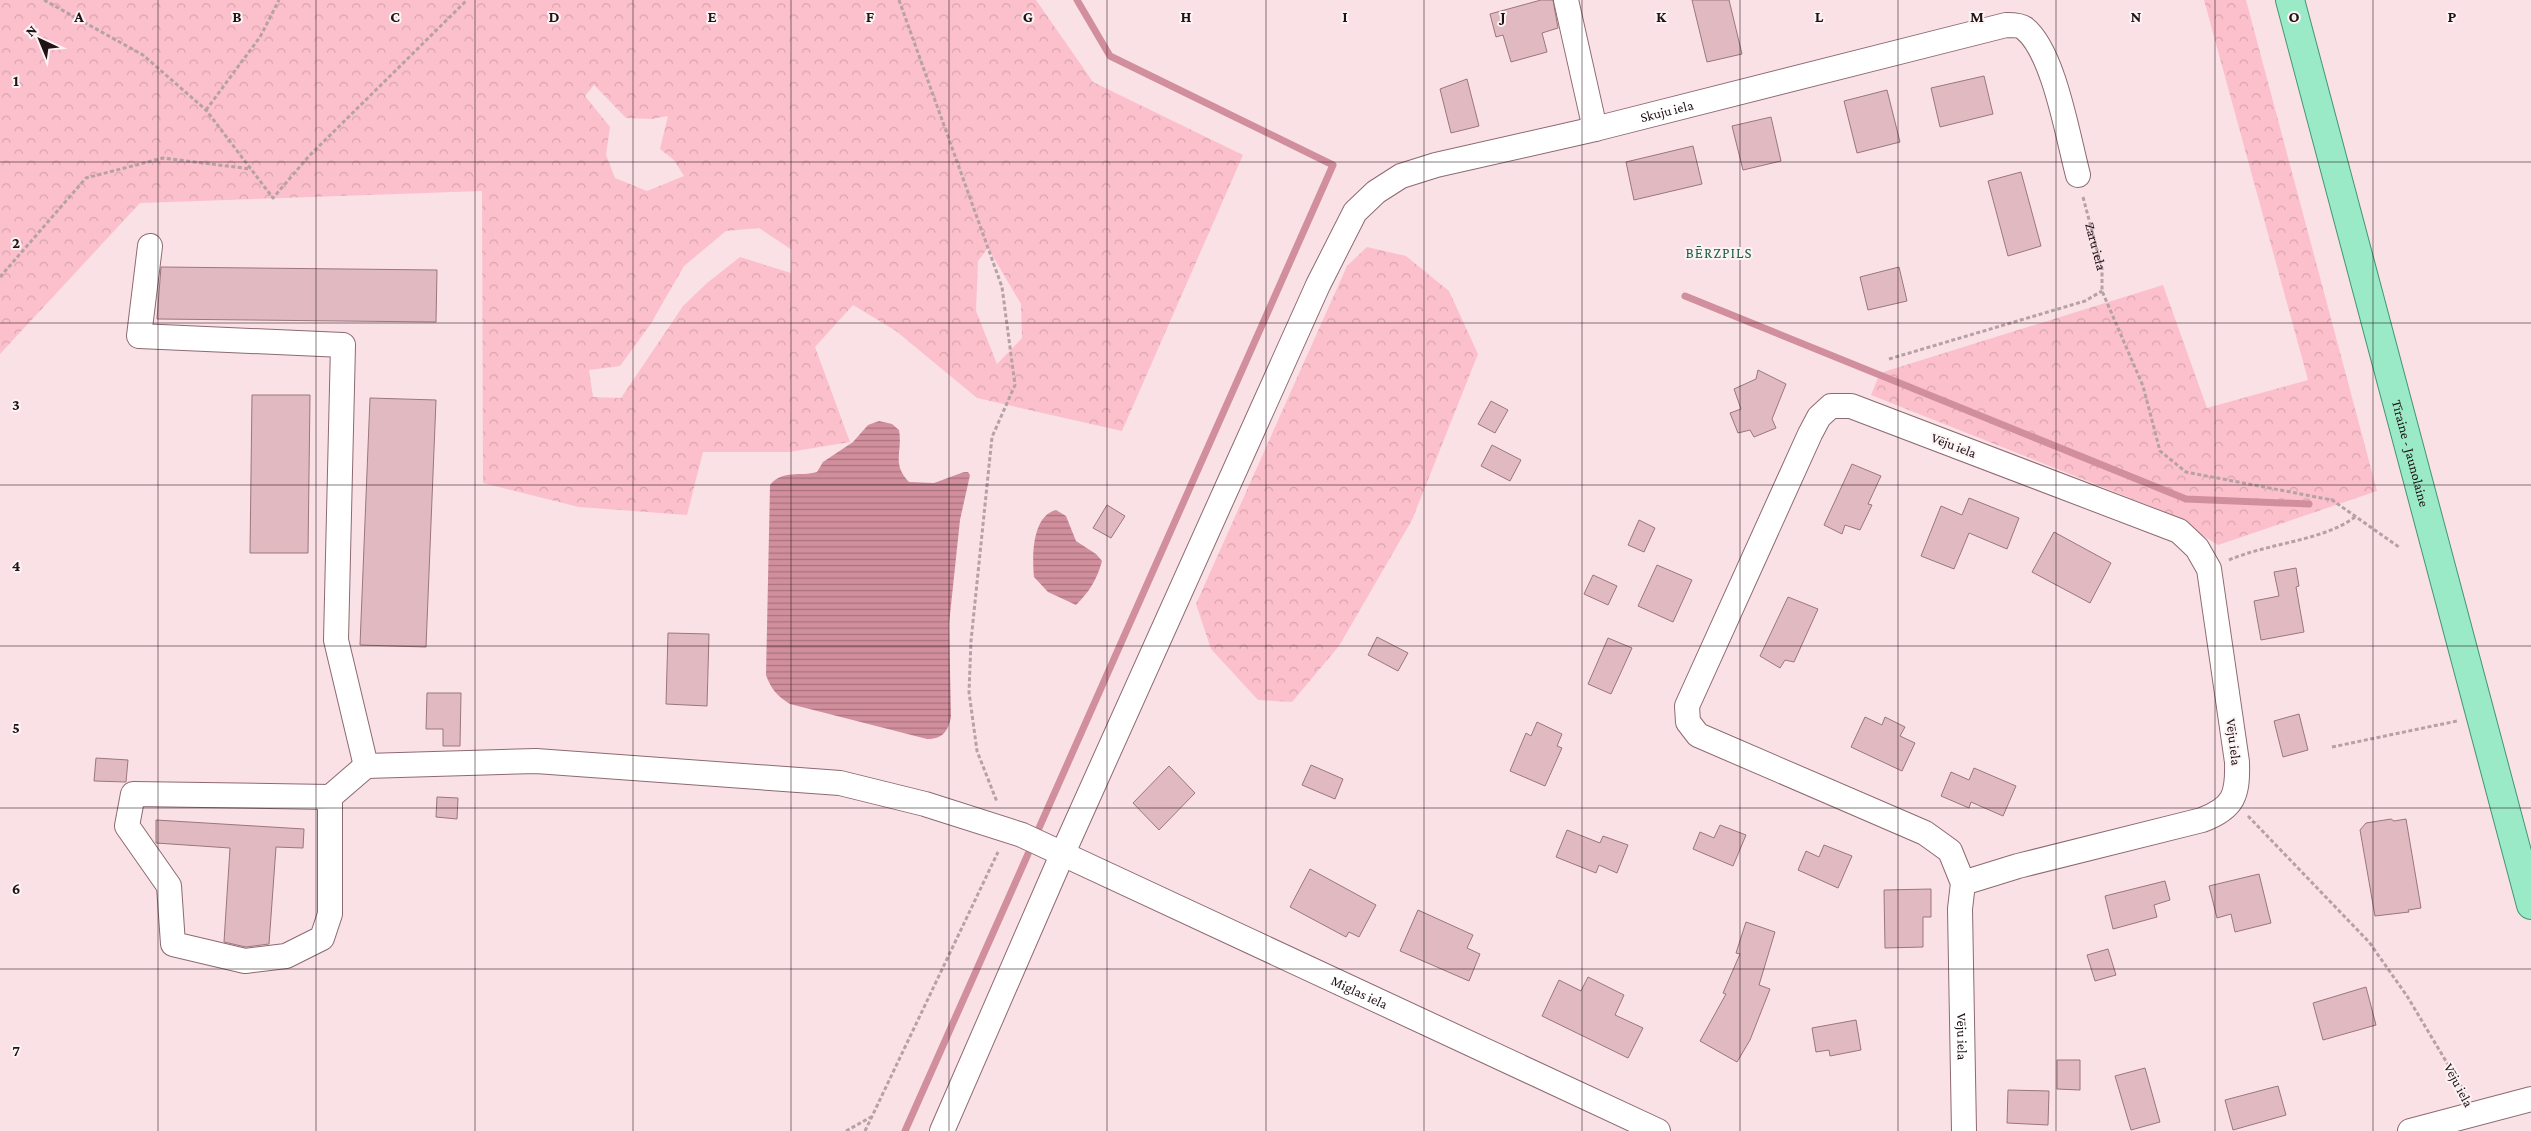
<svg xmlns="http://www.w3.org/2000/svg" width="2531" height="1131" viewBox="0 0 2531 1131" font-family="'Crimson Pro',serif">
<defs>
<pattern id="forest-crowns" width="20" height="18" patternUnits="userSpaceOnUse" patternTransform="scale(1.25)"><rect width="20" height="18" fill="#fcc0cc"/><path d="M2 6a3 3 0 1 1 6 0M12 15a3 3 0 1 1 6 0" fill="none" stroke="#d8a4ae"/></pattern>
<pattern id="water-rules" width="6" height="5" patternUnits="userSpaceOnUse" patternTransform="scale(1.25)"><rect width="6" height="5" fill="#d18f9d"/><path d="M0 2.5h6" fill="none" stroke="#a9737f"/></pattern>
</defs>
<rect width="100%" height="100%" fill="#fae1e6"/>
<path fill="url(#forest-crowns)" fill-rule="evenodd" d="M0 0H1036L1093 82 1243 155 1122 431 977 398 896 331 853 305 815 347 850 442 789 452H703L687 515 579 507 483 483 482 191 140 203 0 354ZM594 85 626 118 652 119 668 116 660 149 674 160 684 176 647 191 615 178 606 155 610 127 585 96ZM759 228 792 250 791 273 740 257 707 283 683 306 621 398 593 397 589 370 620 366 650 325 684 266 726 231ZM988 248 1021 304 1022 338 997 364 976 311 978 261Z
M2204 0H2246L2377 491 2218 545 2163 511 1871 395 1880 373 2163 285 2207 408 2308 380Z
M1367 247 1406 256 1449 291 1478 354 1412 520 1339 646 1292 702 1258 700 1211 649 1196 604 1347 266Z"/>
<path fill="url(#water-rules)" d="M879 421 892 424 899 430C903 452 891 463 909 482L934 483 964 472H968L970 475 960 520 949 624 951 717C948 732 942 739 927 739L790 704C777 696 771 689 766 675L770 485C783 469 800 477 817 472L823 462 853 442 868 425Z
M1056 510 1066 516 1076 541 1096 554 1102 561C1097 580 1089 592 1076 605L1048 592 1034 577C1032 556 1032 516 1056 510Z"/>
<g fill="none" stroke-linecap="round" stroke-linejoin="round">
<path stroke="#d18f9d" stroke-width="7" d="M1685 296 2186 499 2309 504
M1039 828 1333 165 1110 56 1077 0
M905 1131 1028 854"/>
</g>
<path fill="#e1bac1" stroke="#9a767d" d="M1541 0H1553L1558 28 1542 33 1547 52 1511 62 1503 35 1496 37 1490 14Z
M1692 0H1729L1742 54 1707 62Z
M1984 76 1993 114 1940 127 1931 88Z
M1467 79 1479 126 1451 133 1440 89Z
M1887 90 1900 142 1857 153 1844 101Z
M1771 117 1781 161 1743 170 1732 126Z
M1693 146 1702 184 1634 200 1626 162Z
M2021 172 2041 246 2008 256 1988 181Z
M161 267 437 270 436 322 157 319Z
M1899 267 1907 301 1868 310 1860 277Z
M1758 370 1786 384 1772 419 1776 428 1754 437 1750 430 1738 433 1730 413 1741 409 1734 389 1756 379Z
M252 395H310L308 553H250Z
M370 398 436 400 426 647 360 645Z
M1491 401 1508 410 1495 433 1478 424Z
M1492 445 1521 460 1510 481 1481 466Z
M1852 464 1881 476 1868 504 1872 505 1860 530 1845 525 1842 534 1824 525Z
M1969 498 2019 518 2007 549 1969 533 1954 569 1921 556 1941 506 1962 515Z
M1107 505 1125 516 1111 538 1093 528Z
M1639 520 1655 528 1644 552 1628 545Z
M2054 532 2111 563 2090 603 2032 572Z
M1657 565 1692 580 1673 622 1638 606Z
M2296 568 2299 586 2296 587 2304 632 2261 640 2254 601 2279 596 2274 572Z
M1593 575 1617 586 1608 605 1584 594Z
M1788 597 1818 609 1794 662 1785 660 1780 668 1760 656Z
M668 633 709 634 707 706 666 704Z
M1377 637 1408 653 1398 671 1368 655Z
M1608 638 1632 648 1611 694 1588 684Z
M427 693H461L460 746H443V729H426Z
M2299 714 2308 750 2283 757 2274 721Z
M1865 717 1882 725 1885 717 1905 727 1900 736 1915 743 1902 771 1851 747Z
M1537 722 1562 734 1557 746 1562 748 1545 786 1510 771 1526 733 1531 736Z
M96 758 128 760 126 782 94 781Z
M1311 765 1343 779 1335 799 1302 785Z
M1169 766 1195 793 1159 830 1133 803Z
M1974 768 2016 786 2003 816 1971 802 1969 808 1941 796 1951 772 1969 780Z
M437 797 458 798 457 819 436 817Z
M2391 819 2394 821 2406 819 2421 908 2408 910 2409 912 2375 916 2360 830 2366 823Z
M156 820 304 829 303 848 276 847 269 944 246 947 224 942 230 848 156 843Z
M1720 825 1746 835 1733 866 1693 849 1700 832 1714 838Z
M1567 830 1600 843 1603 836 1628 845 1617 873 1599 865 1596 873 1556 857Z
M1824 845 1852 856 1838 888 1798 870 1806 851 1819 857Z
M1310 869 1376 905 1359 937 1349 932 1346 937 1290 907Z
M2259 874 2271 923 2235 932 2231 914 2217 918 2209 886Z
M2165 881 2170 900 2154 905 2157 917 2113 929 2105 896Z
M1931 889V917H1923V947L1885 948 1884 890Z
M1418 910 1473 935 1467 948 1480 954 1469 981 1400 951Z
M1746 922 1775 932 1759 985 1770 989 1750 1040 1737 1062 1700 1041 1726 994 1723 993 1740 954 1736 953Z
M2108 949 2116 975 2095 981 2087 955Z
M1588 977 1624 995 1615 1015 1643 1028 1628 1058 1542 1016 1559 980 1581 991Z
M2366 987 2376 1025 2323 1040 2313 1003Z
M1856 1020 1861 1050 1830 1056 1829 1050 1816 1052 1812 1028Z
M2057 1060H2080V1090L2057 1089Z
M2145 1068 2160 1122 2131 1130 2115 1076Z
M2278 1086 2286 1115 2233 1130 2225 1100Z
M2008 1090 2049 1091 2048 1125 2007 1123Z"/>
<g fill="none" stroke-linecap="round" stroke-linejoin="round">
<g stroke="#8d6a71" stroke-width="26">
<g id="minor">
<path d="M1566 0 1595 129"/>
<path id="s2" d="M150 246 139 336 343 345 336 640 366 766 536 761 840 783 925 804 1022 835 1658 1131"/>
<path d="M330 797V914L322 938 286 956 245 961 173 944 169 886 127 826 133 794 330 797 366 766"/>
<path id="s3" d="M1963 883 2018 866 2202 820C2234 808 2238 795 2237 762L2209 569 2197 548 2179 531 1851 406H1831L1819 417 1810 434 1687 706 1688 722 1698 735 1925 833 1950 851 1963 883 1960 909 1964 1131"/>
<path id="s4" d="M942 1131 1062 855 1318 285 1355 212 1376 192 1401 176 1436 165 1595 129 2006 25C2011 25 2020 25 2024 28 2054 51 2068 138 2078 175"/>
<path d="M2410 1131 2531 1099"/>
</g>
</g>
<g stroke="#449571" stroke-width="30">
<g id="major">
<path id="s5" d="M2290 0 2531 905"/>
</g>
</g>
<g stroke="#b6a1a5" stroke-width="3" stroke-dasharray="4 2.5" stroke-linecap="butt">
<path d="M44 0 143 55 206 110 273 198 309 156 467 0"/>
<path d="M899 0 1002 287 1015 385 992 437 971 641 969 692 977 751 997 802"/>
<path d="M206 110 260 37 279 0"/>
<path id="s1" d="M2083 197 2102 269V291L2143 386 2160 451 2186 472 2332 500 2399 547"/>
<path d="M0 277 86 178 163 158 251 169"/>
<path d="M1889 359 2085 301 2102 291"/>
<path d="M2229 560C2268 543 2323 541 2355 517"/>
<path d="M2332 747 2457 721"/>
<path d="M2248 816 2369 942 2407 996 2465 1093"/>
<path d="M846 1131 871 1117"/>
<path d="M865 1131 998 852"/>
</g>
<use href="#minor" stroke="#fff" stroke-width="24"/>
<use href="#major" stroke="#9aeac7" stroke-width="28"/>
</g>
<path fill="none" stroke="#201215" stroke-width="1" stroke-opacity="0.55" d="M158 0V1131M316 0V1131M475 0V1131M633 0V1131M791 0V1131M949 0V1131M1107 0V1131M1266 0V1131M1424 0V1131M1582 0V1131M1740 0V1131M1898 0V1131M2056 0V1131M2215 0V1131M2373 0V1131M0 162H2531M0 323H2531M0 485H2531M0 646H2531M0 808H2531M0 969H2531"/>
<g text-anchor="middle" stroke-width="4" stroke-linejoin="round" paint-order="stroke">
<g font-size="14" fill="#201215" stroke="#fcf3f5">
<text dy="5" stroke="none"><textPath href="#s4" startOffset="1340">Skuju iela</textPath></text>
<text dy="5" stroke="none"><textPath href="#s1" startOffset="51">Zaru iela</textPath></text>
<text transform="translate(1954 445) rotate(21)" y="5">Vēju iela</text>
<text dy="5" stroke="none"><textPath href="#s5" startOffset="469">Tīraine - Jaunolaine</textPath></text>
<text transform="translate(2234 742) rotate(83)" y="5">Vēju iela</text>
<text dy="5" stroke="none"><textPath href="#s2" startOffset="1756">Miglas iela</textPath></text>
<text dy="5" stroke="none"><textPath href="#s3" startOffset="1770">Vēju iela</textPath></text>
<text transform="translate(2459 1085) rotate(62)" y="5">Vēju iela</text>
</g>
<g font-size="15" letter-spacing="1" fill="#1f6044" stroke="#fcf3f5">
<text x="1719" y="258">BĒRZPILS</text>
</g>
</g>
<g font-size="16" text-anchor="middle" font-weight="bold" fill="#201215" stroke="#fcf3f5" stroke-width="4" stroke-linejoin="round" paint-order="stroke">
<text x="79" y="22">A</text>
<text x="237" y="22">B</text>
<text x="395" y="22">C</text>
<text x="554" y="22">D</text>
<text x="712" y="22">E</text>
<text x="870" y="22">F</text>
<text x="1028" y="22">G</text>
<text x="1186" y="22">H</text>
<text x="1345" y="22">I</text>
<text x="1503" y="22">J</text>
<text x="1661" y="22">K</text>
<text x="1819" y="22">L</text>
<text x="1977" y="22">M</text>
<text x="2136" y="22">N</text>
<text x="2294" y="22">O</text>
<text x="2452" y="22">P</text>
<text x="16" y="86">1</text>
<text x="16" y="248">2</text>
<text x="16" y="410">3</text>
<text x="16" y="571">4</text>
<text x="16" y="733">5</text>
<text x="16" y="894">6</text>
<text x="16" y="1056">7</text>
</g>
<g transform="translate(40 40) rotate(316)" stroke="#fcf3f5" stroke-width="4" paint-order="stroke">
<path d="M0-4L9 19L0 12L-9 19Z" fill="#201215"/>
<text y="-8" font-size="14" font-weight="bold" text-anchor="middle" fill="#201215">N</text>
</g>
</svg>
